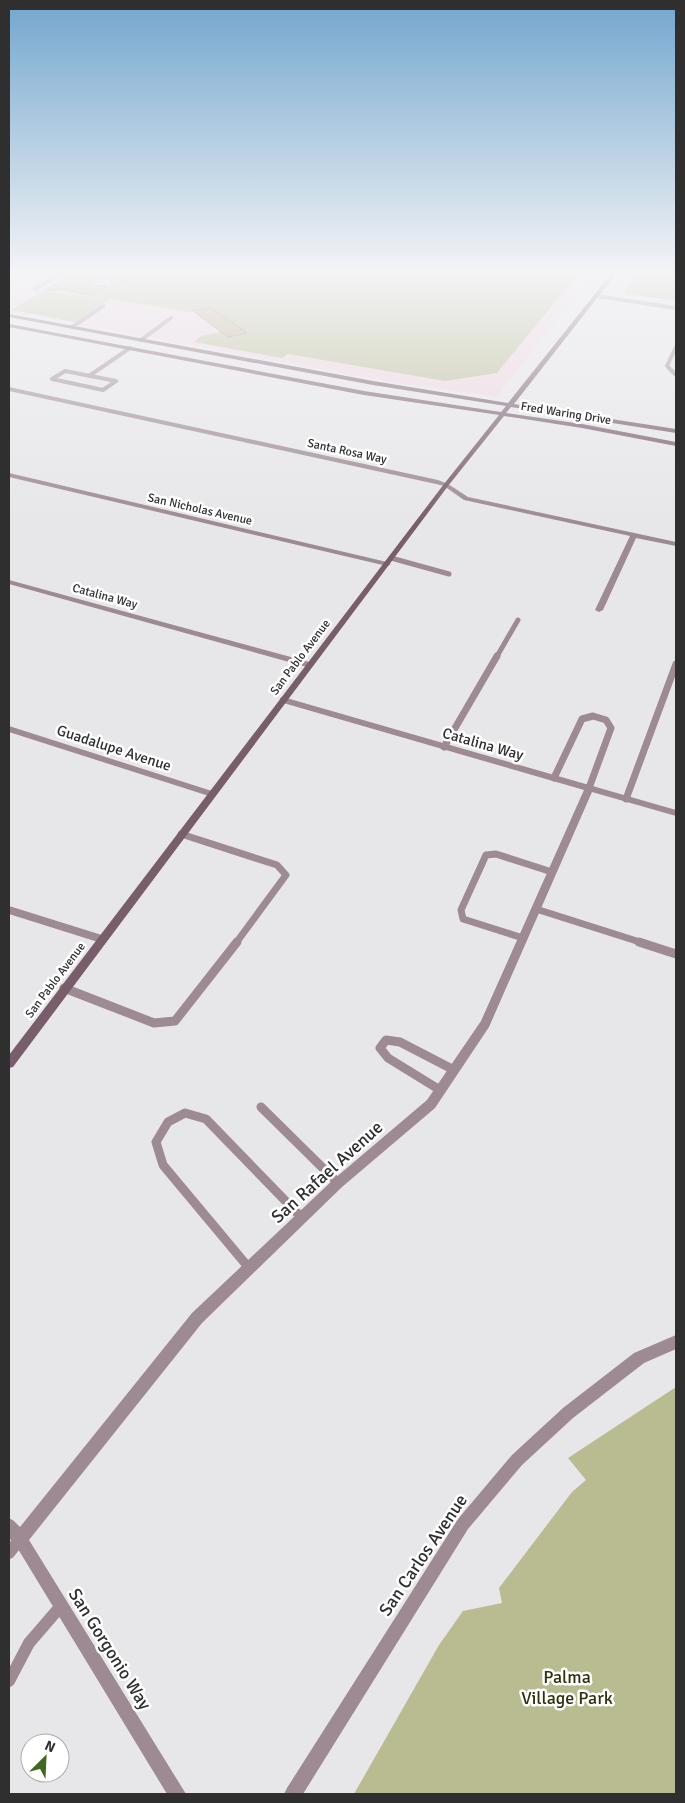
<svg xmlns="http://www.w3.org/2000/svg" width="685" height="1803" viewBox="0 0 685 1803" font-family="Signika,sans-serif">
<rect width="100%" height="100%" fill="#e7e7ea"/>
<path fill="#efd6df" d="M9 270H597L497 397 373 379 9 311Z"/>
<path fill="#b9bb91" d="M122 270H581L497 373 445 381 288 354 282 358 194 342 201 336 221 332 228 337 247 333 210 307 190 312 110 299 74 322 12 310 42 291 92 297 117 282 135 279 123 277 131 273Z
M640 270H676V301L626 294 627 288Z
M676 1387V1794H354L439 1645 463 1611 502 1603 499 1588 572 1492 586 1480 568 1458Z"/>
<path fill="#c1a782" stroke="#868482" d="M83 270H122L132 272 123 277 135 278 125 282 120 279 115 282 100 277 87 285 108 286 92 296 59 289 55 291 46 289Z
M210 307 247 333 228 337 193 311Z"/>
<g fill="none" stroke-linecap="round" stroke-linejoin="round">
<path stroke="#9d8a93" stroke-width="4" d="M35 289 67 270
M597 296 676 308
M72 327 103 306
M141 340 171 318
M676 347 667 366 676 375
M65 371 116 381 103 390 52 379Z
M89 376 130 348"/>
<path stroke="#9d8a93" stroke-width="5" d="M391 558 449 574
M496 658 518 620"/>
<path stroke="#9d8a93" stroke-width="7" d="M444 747 497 656
M554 778 582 719 593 716 606 720 611 728 589 788
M626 799 676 664
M181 834 277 865 286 875 236 943
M536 909 643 943
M523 938 463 919 461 910 486 855 496 854 552 872"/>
<path stroke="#9d8a93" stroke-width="9" d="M639 942 676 954
M64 988 154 1023 175 1021 237 942
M440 1090 388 1058 380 1048 386 1040 400 1042 454 1070
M261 1107 338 1183
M249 1268 163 1165 156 1142 168 1122 185 1113 206 1119 302 1218"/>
<path stroke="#9d8a93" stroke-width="12" d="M9 1553 20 1539
M9 1681 29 1643 60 1607"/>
<path fill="#9d8a93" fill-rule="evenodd" d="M9 387 438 480 448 484 468 497 676 542V546L636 538 603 610 599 612 595 610 630 536 464 500 444 486 436 484 9 391Z
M9 473 387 562 391 564 387 566 9 477Z
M9 580 313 663 314 665 310 667H307L9 584Z
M283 697 676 810V816L592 792 489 1027 435 1108 342 1187 202 1323 29 1540 186 1794H167L15 1544 9 1538V1518L14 1521 20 1527 192 1313 334 1179 427 1100 481 1021 584 790 280 702V698Z
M9 726 215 792 217 794 215 796H209L9 732Z
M9 906 105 936 106 939 105 942 101 943 9 914Z
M676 1335V1349L644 1363 573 1418 522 1465 468 1529 303 1794H284L287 1788 458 1519 512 1455 563 1408 634 1353Z"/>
<path fill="#785d6b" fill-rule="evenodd" d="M614 270H619L514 404 676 429V433L511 407 506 413 582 424 676 442V446L582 428 504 416 448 486 13 1067 9 1068V1055L444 484 499 415 364 395 9 327V324L364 391 501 412 506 406 373 385 9 317V314L373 381 508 403Z"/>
</g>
<linearGradient id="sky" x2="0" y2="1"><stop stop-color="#73a6ce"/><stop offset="0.52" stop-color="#f4f4f6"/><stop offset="1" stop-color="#f4f4f6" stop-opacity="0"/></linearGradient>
<rect width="685" height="523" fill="url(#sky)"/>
<g text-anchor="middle" stroke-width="5" stroke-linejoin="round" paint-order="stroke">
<g font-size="12" fill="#2f2f30" stroke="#fff">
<text transform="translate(566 413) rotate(9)" y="4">Fred Waring Drive</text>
<text transform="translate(347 451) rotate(12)" y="4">Santa Rosa Way</text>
<text transform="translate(200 509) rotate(13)" y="4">San Nicholas Avenue</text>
<text transform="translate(105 596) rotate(15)" y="4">Catalina Way</text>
<text transform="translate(300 657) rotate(-53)" y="4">San Pablo Avenue</text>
<text transform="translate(55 980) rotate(-53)" y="4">San Pablo Avenue</text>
</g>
<g font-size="15" fill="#2f2f30" stroke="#fff">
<text transform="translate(483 744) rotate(16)" y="5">Catalina Way</text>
<text transform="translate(114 748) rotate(18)" y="5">Guadalupe Avenue</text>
</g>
<g font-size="18" fill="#2f2f30" stroke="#fff">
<text transform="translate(327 1172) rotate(-42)" y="6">San Rafael Avenue</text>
<text transform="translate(423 1555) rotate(-56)" y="6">San Carlos Avenue</text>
<text transform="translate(110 1649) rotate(58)" y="6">San Gorgonio Way</text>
</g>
<g font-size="18" fill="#2f300c" stroke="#fff">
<text x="567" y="1683">Palma<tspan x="567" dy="21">Village Park</tspan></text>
</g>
</g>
<rect width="685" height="1803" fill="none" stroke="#2f2f30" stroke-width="20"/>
<g transform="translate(45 1758) rotate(24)"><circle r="24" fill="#ffffff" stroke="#acacac"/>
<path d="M0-4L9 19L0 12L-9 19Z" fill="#416721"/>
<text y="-8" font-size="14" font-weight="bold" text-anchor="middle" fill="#2f2f30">N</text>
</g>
</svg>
